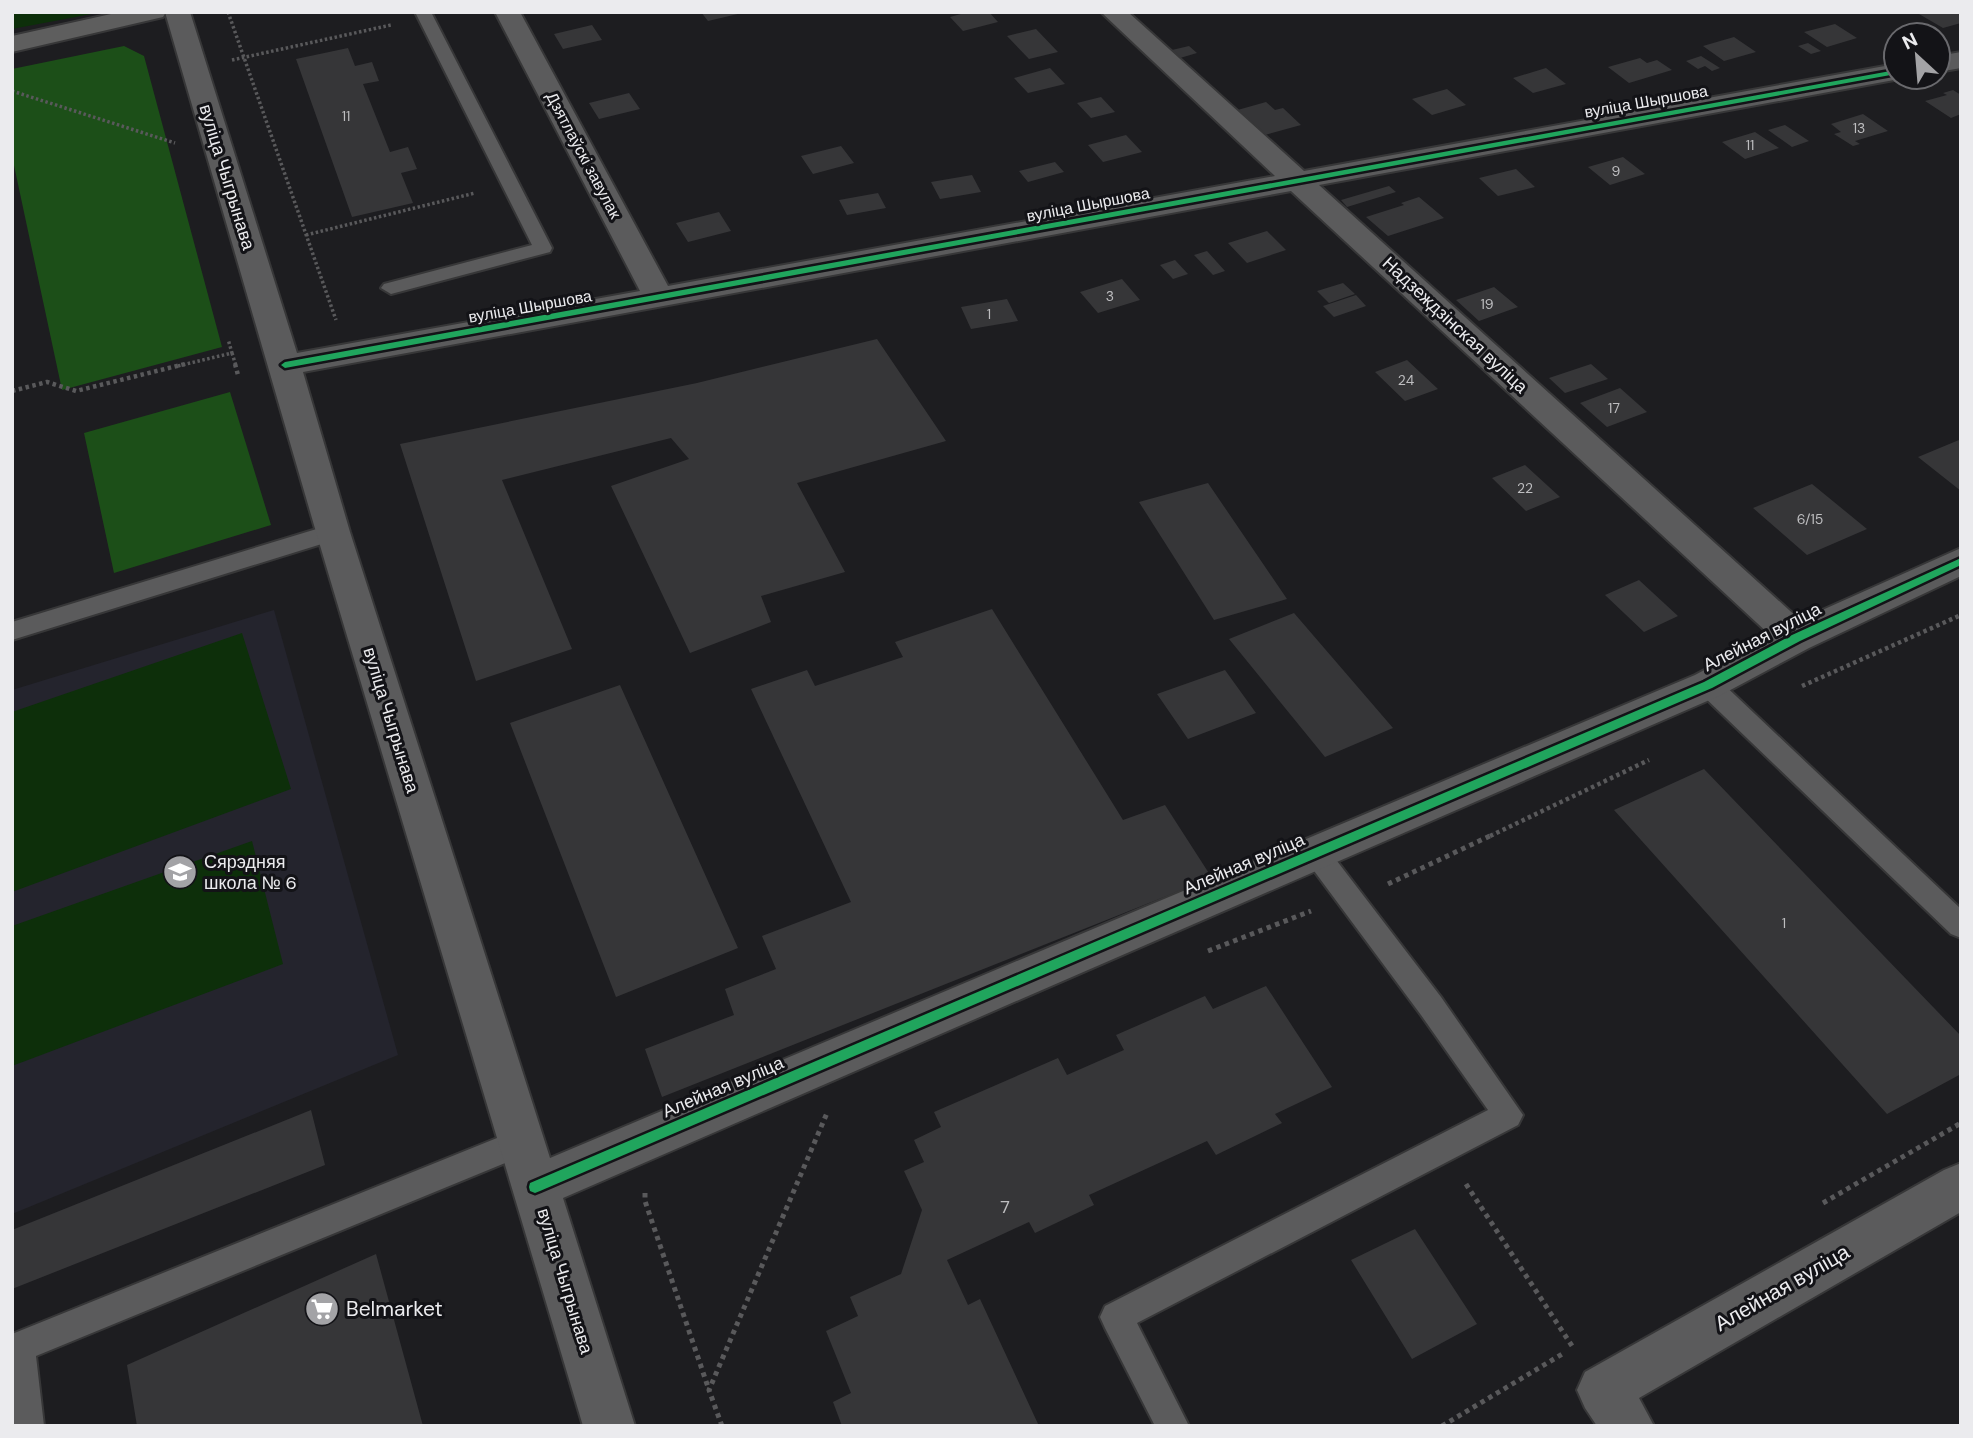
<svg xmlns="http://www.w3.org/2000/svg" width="1973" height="1438" viewBox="0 0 1973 1438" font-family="'DM Sans',sans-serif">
<rect width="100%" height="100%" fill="#1d1d20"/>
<path fill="#24242d" d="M274 610 398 1055 12 1214V690Z"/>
<path fill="#0d2f0a" d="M12 12H102L12 29Z
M242 633 291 789 12 892V712Z
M252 841 283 964 12 1066V926Z"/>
<path fill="#1c4f18" d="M124 46 144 56 222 347 62 390 12 156V69Z
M230 392 271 525 114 573 84 433Z"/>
<path fill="#363638" d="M701 12H742V13L708 21Z
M968 12H989L998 22 963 31 950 17Z
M1924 12H1959L1961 23 1943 28 1919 14Z
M1835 24 1857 38 1827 47 1804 32Z
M592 25 602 40 563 49 554 34Z
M1036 29 1058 52 1029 59 1007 36Z
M1734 37 1756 52 1724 61 1703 46Z
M1808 43 1821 51 1811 54 1798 46Z
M1189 46 1197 53 1180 58 1172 50Z
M348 48 355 66 372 62 379 81 363 84 390 152 408 147 417 169 401 173 413 203 352 217 296 59Z
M1701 56 1720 68 1712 71 1705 66 1698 69 1686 61Z
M1640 58 1647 63 1657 60 1672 70 1629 83 1608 67Z
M1050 68 1065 84 1028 93 1014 78Z
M1546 68 1566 84 1533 93 1513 78Z
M1447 89 1466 105 1432 115 1412 99Z
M1953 90 1961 95V114L1951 118 1925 101 1947 95 1943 93Z
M629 93 640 109 599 119 589 103Z
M1101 97 1115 112 1091 118 1077 103Z
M1266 102 1275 110 1283 108 1301 125 1265 135 1247 118 1243 119 1234 111Z
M1863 114 1888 131 1855 141 1860 144 1853 146 1834 134 1841 132 1831 124Z
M1785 125 1809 141 1792 147 1768 130Z
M1755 132 1779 148 1745 159 1722 142Z
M1126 135 1142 152 1103 162 1088 145Z
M841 146 854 163 813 174 801 156Z
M1623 157 1645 174 1610 185 1588 167Z
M1055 162 1064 172 1028 182 1019 171Z
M1516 169 1535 187 1498 196 1479 178Z
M972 175 981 192 940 199 931 182Z
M1389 186 1396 192 1347 207 1341 200Z
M878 193 886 208 847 215 839 200Z
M1419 197 1444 218 1388 236 1366 217 1404 205 1401 203Z
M719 212 731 231 688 242 676 223Z
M1267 231 1286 250 1247 263 1228 243Z
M1207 251 1225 271 1213 275 1194 255Z
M1175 260 1188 274 1173 279 1160 265Z
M1122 279 1140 300 1098 313 1080 292Z
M1343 283 1355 294 1329 303 1317 291Z
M1494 287 1518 307 1479 321 1456 300Z
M1356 295 1366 306 1334 317 1323 306Z
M1007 299 1018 321 971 329 961 307Z
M877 339 946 441 797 483 845 572 761 596 771 622 690 653 611 486 689 459 671 438 502 480 572 649 476 681 400 444 697 383Z
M1407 360 1438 389 1405 401 1375 372Z
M1591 364 1608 379 1565 393 1549 378Z
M1620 388 1647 412 1607 427 1580 403Z
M1959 440 1961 441V491L1918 457Z
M1525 465 1560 497 1526 511 1492 478Z
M1208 483 1287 599 1214 620 1139 502Z
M1812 484 1867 529 1807 555 1753 508Z
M1639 580 1678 616 1644 632 1605 595Z
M992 609 1123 820 1165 805 1212 878 662 1097 645 1049 734 1015 725 989 776 969 762 936 851 902 751 689 807 670 815 686 903 657 895 642Z
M1294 613 1393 728 1325 757 1229 639Z
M1225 670 1256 713 1188 739 1157 694Z
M620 685 738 948 616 997 510 723Z
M1704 769 1961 1036V1074L1887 1114 1614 810Z
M1266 986 1332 1087 1275 1114 1282 1123 1216 1155 1207 1141 1089 1195 1094 1205 1035 1233 1029 1222 947 1260 968 1305 980 1299 1039 1426H842L833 1402 851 1393 826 1331 858 1316 850 1297 901 1274 922 1210 904 1171 924 1162 914 1140 941 1127 934 1112 1058 1058 1067 1075 1124 1050 1116 1035 1205 996 1213 1009Z
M311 1110 325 1165 12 1289V1230Z
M1415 1229 1477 1324 1412 1359 1351 1260Z
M376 1254 423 1426H137L127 1365Z"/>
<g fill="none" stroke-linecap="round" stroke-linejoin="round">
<g stroke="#373738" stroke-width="4">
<path id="service" d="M415 12H431L552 248 550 252 391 294 381 288 384 284 532 245Z
M333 524 341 526 344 532 341 538 12 640V622Z
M1708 676 1717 678 1961 909V938L1951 934 1699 692 1696 685 1699 678Z
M1315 841 1324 844 1441 997 1523 1115 1518 1125 1137 1323 1189 1426H1155L1105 1328 1100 1317 1105 1306 1488 1110 1421 1015 1306 860 1302 852 1306 844Z
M522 1128 532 1132 537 1142 532 1152 36 1356 44 1426H12V1334Z"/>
</g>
<g stroke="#373738" stroke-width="4">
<path id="minor" d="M165 12H190L297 353 640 291 495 12H520L668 286 1275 176 1101 12H1128L1304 171 1896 64V77L1905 78 1319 185 1800 620 1961 548V576L1809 648 1721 695 563 1198 635 1426H583L316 532ZM1291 191 1770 635 1695 675 550 1158 350 532 303 372Z
M1961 52V68L1938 72V56Z
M1961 1163V1212L1639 1398 1654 1426H1597L1585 1408 1577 1390 1585 1372 1944 1170Z"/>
</g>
<g stroke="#373738" stroke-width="4">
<path id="secondary" d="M120 12H166L163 17 12 52V36Z"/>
</g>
<path stroke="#59595b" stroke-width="3.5" stroke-dasharray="2.5 2.5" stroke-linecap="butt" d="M228 12 336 320
M232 60 391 25
M12 91 175 143
M306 235 475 193
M232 353 236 366
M178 366 232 353 228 339"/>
<path stroke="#59595b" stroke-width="4.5" stroke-dasharray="3.5 3.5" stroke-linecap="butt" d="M235 364 238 375
M12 391 47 382 76 391 185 364
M1802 686 1961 615
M1490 836 1649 760"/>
<path stroke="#59595b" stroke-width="5" stroke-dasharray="4.5 4.5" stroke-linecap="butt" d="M1388 884 1494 834
M1208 951 1311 911
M1466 1184 1574 1349
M645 1193V1201L709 1390
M1823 1203 1961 1123
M722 1426 709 1390 827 1113
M1442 1426 1564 1353"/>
<use href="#service" fill="#5b5b5c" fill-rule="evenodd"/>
<use href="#minor" fill="#5b5b5c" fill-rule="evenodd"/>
<use href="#secondary" fill="#5e5e5e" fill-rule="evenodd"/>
<g stroke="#131317" stroke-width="5">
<path id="cycleway" d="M1896 70V74L285 368 281 365 285 362Z
M1961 558V565L1800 641 1712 688 540 1191 535 1193 530 1191 529 1187 530 1183 1704 682 1792 635Z"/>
</g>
<use href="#cycleway" fill="#20a55d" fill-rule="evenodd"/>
</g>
<defs>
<g id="school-disc" transform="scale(1.75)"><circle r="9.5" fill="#a3a3a6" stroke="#131317"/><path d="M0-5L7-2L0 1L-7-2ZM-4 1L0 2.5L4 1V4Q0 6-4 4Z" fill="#fff"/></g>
<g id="supermarket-disc" transform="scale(1.75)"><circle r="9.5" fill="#a3a3a6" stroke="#131317"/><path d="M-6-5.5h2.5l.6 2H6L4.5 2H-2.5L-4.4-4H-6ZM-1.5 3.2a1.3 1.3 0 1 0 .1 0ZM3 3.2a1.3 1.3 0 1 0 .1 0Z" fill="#fff"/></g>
</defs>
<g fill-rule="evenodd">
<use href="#school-disc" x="180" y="872"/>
<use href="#supermarket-disc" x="322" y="1309"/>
</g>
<g text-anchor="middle" stroke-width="6" stroke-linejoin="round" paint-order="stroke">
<g font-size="14" fill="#bebec0">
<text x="346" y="121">11</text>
<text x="1859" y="133">13</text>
<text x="1750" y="150">11</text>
<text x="1616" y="176">9</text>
<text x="1110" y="301">3</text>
<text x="1487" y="309">19</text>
<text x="989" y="319">1</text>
<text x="1406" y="385">24</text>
<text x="1614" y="413">17</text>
<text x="1525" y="493">22</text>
<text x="1810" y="524">6/15</text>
<text x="1784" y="928">1</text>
</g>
<g font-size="16" fill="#ebebee" stroke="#131317">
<text transform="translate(1646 101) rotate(-10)" y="6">вуліца Шыршова</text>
<text transform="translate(584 155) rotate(62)" y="6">Дзятлаўскі завулак</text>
<text transform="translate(1088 204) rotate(-11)" y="6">вуліца Шыршова</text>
<text transform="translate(530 306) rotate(-10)" y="6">вуліца Шыршова</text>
</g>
<g font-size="18" fill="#ebebee" stroke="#131317">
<text transform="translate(227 177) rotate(73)" y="6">вуліца Чыгрынава</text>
<text transform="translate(1455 325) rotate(43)" y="6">Надзеждзінская вуліца</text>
<text transform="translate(1762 637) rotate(-27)" y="6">Алейная вуліца</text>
<text transform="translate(391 720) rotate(73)" y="6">вуліца Чыгрынава</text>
<text transform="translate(1244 864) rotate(-23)" y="6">Алейная вуліца</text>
<text transform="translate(723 1087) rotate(-23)" y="6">Алейная вуліца</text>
<text transform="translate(565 1281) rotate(73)" y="6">вуліца Чыгрынава</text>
</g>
<g font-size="18" fill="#ebebee" stroke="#131317" text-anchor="start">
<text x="204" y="868">Сярэдняя<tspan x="204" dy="21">школа № 6</tspan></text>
</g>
<g font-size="18" fill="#bebec0">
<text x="1005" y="1213">7</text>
</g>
<g font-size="21" fill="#ebebee" stroke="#131317">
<text transform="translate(1782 1288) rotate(-30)" y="7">Алейная вуліца</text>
</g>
<g font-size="21" fill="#ebebee" stroke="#131317" text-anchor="start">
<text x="346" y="1316">Belmarket</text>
</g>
</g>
<rect width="1973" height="1438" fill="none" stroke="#ebebee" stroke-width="28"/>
<g transform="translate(1917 56) rotate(334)"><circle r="33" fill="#131317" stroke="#69696d" stroke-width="2"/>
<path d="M0-5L12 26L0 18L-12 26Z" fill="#a3a3a6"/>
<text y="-10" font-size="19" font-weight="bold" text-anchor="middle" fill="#ebebee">N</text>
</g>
</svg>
